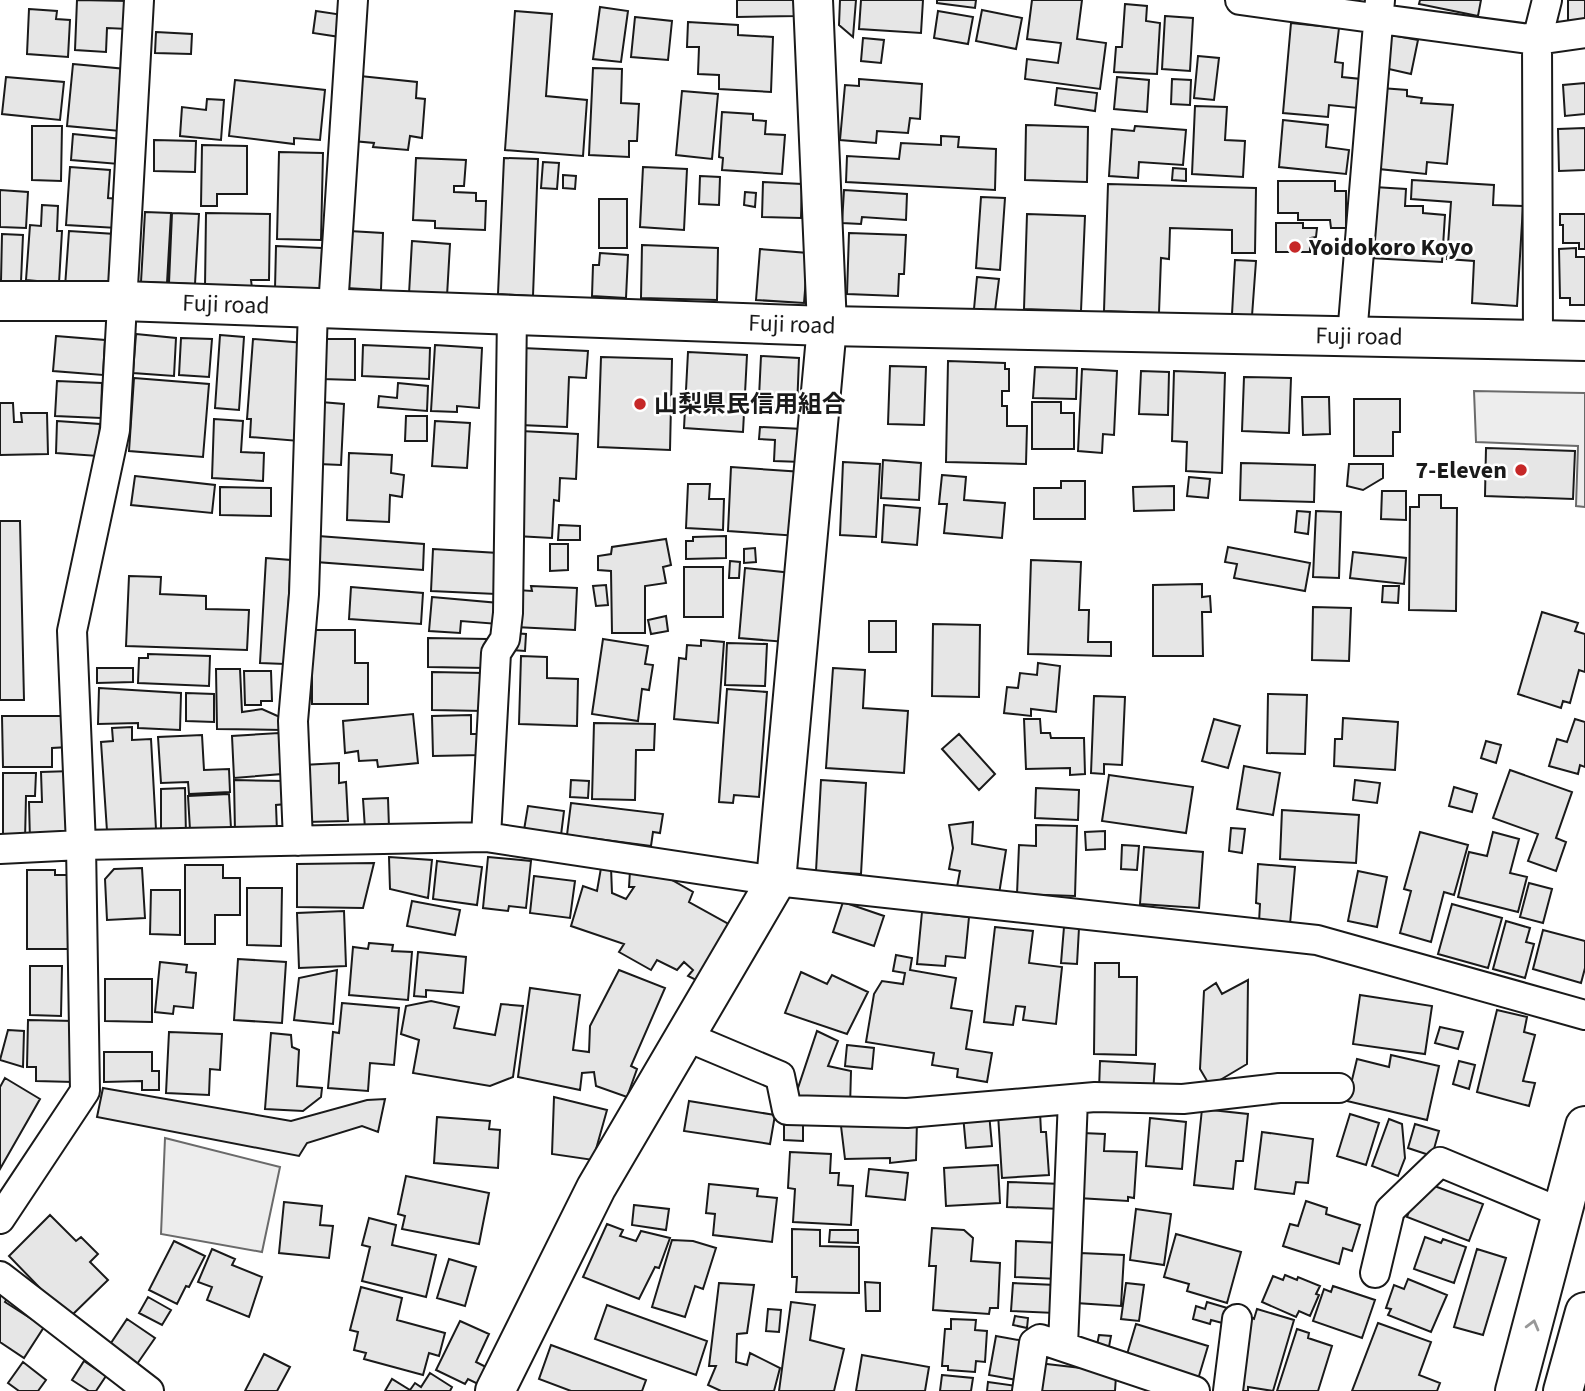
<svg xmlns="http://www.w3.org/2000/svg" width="1585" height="1391" viewBox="0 0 1585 1391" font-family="'Source Sans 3','Noto Sans JP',sans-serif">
<rect width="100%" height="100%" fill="#fff"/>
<path fill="#ededed" stroke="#6a6a6a" stroke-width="2" d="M1474 391 1585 393V507L1576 506 1578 446 1476 442Z
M165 1138 280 1167 262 1252 161 1234Z"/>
<path fill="#e6e6e6" stroke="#1a1a1a" stroke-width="2" d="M77 0 129 1 128 29 107 28 106 52 75 50Z
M737 0H797L798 16 737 17Z
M840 0H856L853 37 839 25Z
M861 0H923L921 33 859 29Z
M937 0H976L975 8 937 3Z
M1032 0H1082L1077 39 1106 43 1100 89 1025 79 1027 59 1058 63 1061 43 1027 39Z
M1420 0H1481L1478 16 1419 4Z
M1568 0H1585V20L1568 21Z
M1125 4 1147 6 1146 21 1160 23 1157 74 1114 72 1116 47H1122Z
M600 7 628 11 621 62 593 59Z
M29 9 57 11 56 19 70 20 68 57 27 54Z
M982 10 1022 18 1016 49 976 41Z
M316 11 343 15 340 37 313 33Z
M515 11 552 14 546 96 587 100 583 156 505 150Z
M938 11 973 17 968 44 934 38Z
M1165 16 1193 18 1190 71 1162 69Z
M635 17 672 21 668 60 631 57Z
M688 22 738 25V35L773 37 771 92 719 89V75L698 74 699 47H687Z
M1291 23 1339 28 1335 62 1343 63 1342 77 1361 79 1358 108 1329 105 1328 117 1283 113Z
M156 32 192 34 191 54 155 53Z
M1386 34 1418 40 1411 74 1380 67Z
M863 38 884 40 881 63 861 61Z
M1198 56 1219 58 1214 100 1194 98Z
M73 64 126 69 120 131 67 126Z
M593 68 622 69 621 103 639 104 637 141H629V157L589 155Z
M360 76 417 82 416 98 425 99 422 138 410 136 408 150 373 147 374 143 353 141Z
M6 77 64 82 60 120 2 114Z
M1117 77 1149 80 1147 112 1114 109Z
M859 79 922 84 920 119 910 118 908 133 877 131 876 143 840 140 845 85 859 86Z
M1172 79 1191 80 1190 105 1171 104Z
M235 80 325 90 320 140 294 138V144L229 136Z
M1585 83V114L1565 116 1563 85Z
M1057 88 1097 93 1095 111 1055 105Z
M1381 88 1407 90V96L1422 98 1421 103 1453 105 1447 164 1427 162 1426 174 1379 169Z
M682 91 718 94 712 159 676 155Z
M207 99 224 100 221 140 180 136 182 107 206 110Z
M1195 106 1227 107 1225 140 1245 141 1243 177 1192 174Z
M722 112 753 114V120L766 121 765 134 785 135 782 174 722 170 723 158 719 157Z
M1283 120 1328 125 1326 147 1349 150 1346 174 1279 167Z
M1026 125 1088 127 1087 182 1025 180Z
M32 126H62L61 181 32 180Z
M1135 126 1186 130 1183 165 1139 162 1138 178 1109 176 1112 129 1134 131Z
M1585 128V170L1559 171 1558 129Z
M73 134 122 139 119 164 71 160Z
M941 136 959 137 958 147 996 149 995 190 846 182 847 156 899 159 901 143 941 145Z
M154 140 196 141 195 172 154 171Z
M202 145 247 146V194H217V206H201Z
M279 152 323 153 321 240 277 239Z
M416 158 466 160 464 186H454V192L476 193V201H486L485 230 435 228V221L413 220Z
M504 158 538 159 533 296 498 294Z
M543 162 559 163 557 189 541 188Z
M70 167 110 170 108 198 119 199 117 228 66 225Z
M643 167 687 169 684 230 640 227Z
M1173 168 1186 169V181L1172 180Z
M563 175 576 176 575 189 563 188Z
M700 176 720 177 719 205 699 204Z
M1412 180 1494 185 1493 205 1523 206 1517 306 1472 303 1474 261 1447 259 1451 202 1411 199Z
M1278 181H1335V191H1346V228H1331L1330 220H1298V213H1278Z
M763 182 802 184 801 218 762 217Z
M1108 184 1256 188 1255 253H1232V230L1170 228 1169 259 1161 258 1159 313 1104 311Z
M1374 187 1406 189 1405 206H1423V213L1445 215 1442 262 1370 258Z
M0 190 28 192 26 228 0 227Z
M844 190 907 194 906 220 862 217 861 224 842 223Z
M745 192 756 193 755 207 744 205Z
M981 197 1005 198 1000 270 976 268Z
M599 199H627V248H599Z
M42 205 58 206 57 231H62L59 283 26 280 30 225 41 226Z
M145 212 171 213 167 283 141 282Z
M172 213 199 214 195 284 169 283Z
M206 213 270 214 269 280H251L252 288 205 287Z
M1027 214 1085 216 1081 311 1024 309Z
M1560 214H1585V249H1579V243H1563V225H1560Z
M1276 223H1303V228H1317L1316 237 1310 238V252H1276Z
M69 231 115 234 112 290 65 287Z
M349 231 383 233 381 290 346 288Z
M849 233 906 235 904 274H899L898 296 847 294Z
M2 234 23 235 21 282 1 281Z
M412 241 450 244 447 296 409 294Z
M642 245 718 248 717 300 641 298Z
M276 246 322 248 321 291 275 289Z
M1576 248V257H1585V305H1570V298H1560L1559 249Z
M760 249 808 253 804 303 756 300Z
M600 253 628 255 626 298 592 296 593 265H599Z
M1235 260 1256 261 1252 316 1232 314Z
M977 277 999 279 995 311 974 309Z
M136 334 176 338 174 376 133 373Z
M220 335 244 337 239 410 215 408Z
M56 336 105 340 103 375 53 371Z
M181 338 212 339 209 377 179 375Z
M253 339 306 343 299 441 250 437 251 419H247Z
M322 339H355V380L322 379Z
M363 345 430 348 429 379 362 376Z
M435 345 482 348 479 408 457 406V412L431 411Z
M522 348 588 351 586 378 569 377 567 427 520 425Z
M688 352 747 355 743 432 684 428Z
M761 356 799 358 797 409 768 408V397H759Z
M601 357 672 359 670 450 598 447Z
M948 361 1005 363V369H1009V391H1002V406H1007V426H1027L1026 464 946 462Z
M890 366 926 367 924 425 888 424Z
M1035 367 1077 368 1076 399 1033 398Z
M1082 369 1117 371 1114 435 1103 434 1102 453 1078 451Z
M1141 371 1169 372 1168 415 1139 414Z
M1174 371 1225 373 1222 473 1186 471 1187 442 1172 441Z
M1244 377 1291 378 1289 433 1242 431Z
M134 378 209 384 203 457 129 451Z
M57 381 102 383 101 418 55 416Z
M398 383 428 386 427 411 378 407 379 396 397 398Z
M1302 397H1329L1330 434 1303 435Z
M1354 399H1400V432H1393V456H1354Z
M321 402 344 404 341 465 319 464Z
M1032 402H1061V413H1074V449H1032Z
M0 403H13L14 422H22L21 413H47L48 454 0 455Z
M406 416H427V441H405Z
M214 419 243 421 241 452 264 453 263 481 212 478Z
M57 421 100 424 98 456 56 453Z
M435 421 470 423 467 468 432 466Z
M760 427 803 429 802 462 774 461 775 440 759 439Z
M521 431 578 434 576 479 560 478 559 501 554 500 552 538 516 536Z
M1486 448 1575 451 1573 499 1485 496Z
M349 453 392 455 391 473 404 475 402 497 390 495 389 522 347 520Z
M883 460 921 463 919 500 881 498Z
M843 462 880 464 876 537 840 535Z
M1241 463 1315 465 1314 502 1240 500Z
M1349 464H1383V478L1363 490 1347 486Z
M731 467 803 472 799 536 728 531Z
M942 475 966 477 964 500 1005 503 1002 538 944 533 947 504H939Z
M135 476 215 485 212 513 131 505Z
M1189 477 1210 479 1208 498 1187 496Z
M1061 481H1085V519H1034V488H1061Z
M688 484H710L709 499H724L723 530 686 528Z
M1174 486V510L1134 511 1133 487Z
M220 487 271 488V516L220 515Z
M1382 491H1406V520L1381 519Z
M1419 495H1441V508H1457L1456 611 1409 610 1410 507H1419Z
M884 505 920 508 917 545 882 542Z
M1297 511 1310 512 1308 534 1295 532Z
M1316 511 1341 512 1339 578 1313 577Z
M0 521H20L24 700H0Z
M559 525 580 526V540H558Z
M318 536 424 544 423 570 316 562Z
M726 536V558L686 559V541H693V537Z
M666 539 671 565 663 567 666 583 645 586V633H612L611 571 598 570V556L611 554 612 547Z
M550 544H568V570L550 571Z
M1228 547 1310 563 1305 591 1234 578 1237 564 1225 562Z
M755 548 756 562 744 563V549Z
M433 549 498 553 496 594 431 591Z
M1353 552 1406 558 1404 584 1350 578Z
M266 558 291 560 285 664 260 663Z
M1031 560 1081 562 1079 610H1089L1088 642H1111V656L1028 654Z
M730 561 740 562 739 578H729Z
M684 567H723V617H684Z
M745 568 792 573 786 642 739 638Z
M129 576 161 577 160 594 206 596V609L249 610 247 650 126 646Z
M1202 584V597L1210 596 1211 612H1202L1203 656H1153V585Z
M606 585 608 605 596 606 593 586Z
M531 586 577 588 575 630 515 627 517 590 532 591Z
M1383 586H1399L1398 603 1382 602Z
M351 587 423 593 421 624 349 619Z
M432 597 499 603 498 624 461 621 460 633 429 631Z
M1313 607 1351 608 1349 661 1312 660Z
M1542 612 1578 623 1575 631 1585 634V672L1579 670 1570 703 1563 701 1561 708 1518 694Z
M666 616 668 631 651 634 648 620Z
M869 621H896V652H869Z
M933 624 980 625 979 697 932 696Z
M312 630H355V663H368V704H312Z
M512 633 526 634 525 651 512 650Z
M428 638 487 639 486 668 428 667Z
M603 639 648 646 645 664 653 665 649 690 642 689 638 721 592 714Z
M701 640 724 642 718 723 674 719 679 658 686 659 687 645 701 646Z
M727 643 767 644 765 686 725 685Z
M148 654 210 656 209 686 138 683 139 658H148Z
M521 656 547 657V678L578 679 577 726 519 724Z
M1038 663 1060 666 1056 712 1031 709V716L1004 713 1007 687 1018 688 1020 673 1037 675Z
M97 668H133V682L97 683Z
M833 668 865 670 863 708 908 711 904 773 826 768Z
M216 669H240L242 712 262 709 282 718V730L217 729Z
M244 671H271L272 701H261V705H245Z
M432 672 484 673V711L432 710Z
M99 688 181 693 180 730 138 728V723L98 724Z
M727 689 767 692 759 797 734 795 733 803 719 802Z
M186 693 214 694V722L186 721Z
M1268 694 1307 695 1305 754 1267 753Z
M1094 696 1125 697 1122 765 1104 764V774L1091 773Z
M413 714 418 763 378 767 377 760 359 761 358 751 345 753 343 721Z
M471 715V734H479L480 755 433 756 432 716Z
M2 716H69V747L52 748V767H3Z
M1343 718 1398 722 1395 770 1334 766 1335 739H1342Z
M1024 719H1040L1041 733H1050L1051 738H1084L1085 774 1070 775V768L1026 769Z
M1214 719 1240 726 1228 768 1202 761Z
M1575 719 1585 722V767L1580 765 1578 774 1549 766 1557 739 1567 742Z
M594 723 655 724 654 750H636L635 800 592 799Z
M132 727V740L151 739 156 829 107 831 101 742 113 741 112 728Z
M279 733 282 774 234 778 232 736Z
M959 734 995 774 979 790 942 749Z
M202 735 204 770 229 769 230 792 189 794 188 782 161 783 158 737Z
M1486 741 1501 745 1496 763 1481 758Z
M339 763V783L346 782 348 821 306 822 303 765Z
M1244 766 1280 773 1273 815 1237 809Z
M1510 770 1572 792 1556 838 1566 842 1556 871 1528 861 1538 834 1493 818Z
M72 771 73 840 30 841 29 802H42L41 772Z
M3 773H36L35 796H26L25 841 3 840Z
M1109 775 1193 787 1186 833 1102 821Z
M234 780 286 781V804L276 805 277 832H235Z
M571 780 589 781 588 798 570 797Z
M821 780 866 783 861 874 816 871Z
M1355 780 1380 783 1377 803 1353 800Z
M1454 787 1477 794 1472 812 1449 806Z
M185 788 186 836H161V789Z
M1036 788 1079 790 1078 820 1035 818Z
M229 794 231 828 190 830 188 796Z
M388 798 389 828 365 829 363 799Z
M571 803 663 814 660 833 653 832 651 846 567 835Z
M528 806 564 811 561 835 524 830Z
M1282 810 1359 815 1356 863 1280 859Z
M973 822 972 844 1006 850 999 894 957 887 960 871 949 869 953 848 949 825Z
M1036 825 1077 826 1075 896 1017 894 1019 845 1036 846Z
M1231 828 1245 829 1242 853 1229 851Z
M1105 831V849L1086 850 1085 832Z
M1420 832 1468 845 1454 895 1444 892 1431 942 1400 933 1411 891 1404 889Z
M1493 832 1519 839 1510 873 1527 877 1518 912 1458 897 1469 852 1487 856Z
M1122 845 1139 846 1137 870 1121 869Z
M1144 847 1203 852 1199 908 1140 904Z
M389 857 432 860 428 898 390 889Z
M488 857 531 861 526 908 509 906 508 911 483 908Z
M437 861 482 867 477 905 433 899Z
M374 863 363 908 297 907V864Z
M1258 864 1295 867 1290 924 1259 922 1260 904 1256 903Z
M185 865H223V878H240V915H215V944H185Z
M611 867 612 893 626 899 634 887H629L630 871 663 875 693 892 689 902 732 926 702 983 688 976 693 970 684 962 677 970 657 960 651 970 619 952 624 944 571 926 583 886 597 891 601 868Z
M142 868 145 918 107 920 105 879 114 869Z
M27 870H55V875H73L74 949H27Z
M1358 871 1387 877 1377 927 1348 921Z
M534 876 575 881 570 918 530 913Z
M1529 883 1552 889 1543 923 1520 917Z
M247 888H282L281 946 247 945Z
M151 890H180V935L150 934Z
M412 901 460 910 455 935 407 926Z
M843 902 884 916 874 946 833 932Z
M1452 904 1502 918 1488 968 1438 954Z
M344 911 346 966 299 968 297 913Z
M922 912 969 917 965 958 946 956 945 966 917 964Z
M1506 921 1530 928 1526 942 1534 944 1525 978 1493 969Z
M995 927 1033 931 1029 963 1062 967 1056 1024 1023 1020 1025 1007 1016 1006 1013 1025 984 1022Z
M1064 927 1079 928 1077 964 1061 963Z
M1543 930 1585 941V968L1581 983 1533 969Z
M369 943 393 945 392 951 412 952 408 1000 349 995 353 947 368 949Z
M418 952 466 957 463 993 426 990V997L414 996Z
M896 955 912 958 910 970 956 978 951 1008 972 1011 966 1049 992 1053 987 1082 957 1077 958 1069 932 1065 934 1053 866 1042 874 994 882 981 903 984 905 973 893 971Z
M238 959 286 962 282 1023 234 1020Z
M160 962 187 965 186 972 196 973 193 1008 174 1006 173 1014 155 1012Z
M1095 963H1119V977H1137L1136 1055 1094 1054Z
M30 966H62L61 1016 30 1015Z
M337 970 333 1024 294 1020 299 978Z
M619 970 665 988 631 1066 637 1069 627 1097 596 1086 594 1072 582 1073 580 1090 518 1077 530 988 580 995 573 1050 589 1052 590 1026Z
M801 972 827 984 832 975 868 992 847 1034 785 1013Z
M105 979H152V1022L105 1021Z
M1248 980 1247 1064 1210 1086 1200 1069 1204 991 1216 983 1222 994Z
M1360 995 1432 1006 1425 1054 1353 1044Z
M431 1001 459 1007 454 1028 495 1035 501 1004 523 1006 513 1077 490 1086 413 1073 419 1040 401 1034 406 1006Z
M342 1003 399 1008 394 1065 370 1063 368 1091 328 1088 333 1032 339 1033Z
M1497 1010 1527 1017 1524 1032 1535 1035 1523 1081 1535 1083 1529 1106 1477 1092Z
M28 1020 74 1021 73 1082 36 1081V1067H27Z
M1440 1027 1463 1032 1458 1049 1435 1043Z
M8 1030 24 1031 23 1067 0 1060Z
M817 1031 838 1041 828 1066 851 1071 850 1107 794 1100Z
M169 1032 222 1034 220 1070 210 1069 209 1095 166 1093Z
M271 1033 291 1035 292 1047 299 1050 297 1086 322 1088 321 1097 303 1111 265 1109Z
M847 1045 874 1048 872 1069 845 1066Z
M104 1052H152V1071H159V1090H142V1081L104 1082Z
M1391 1055 1439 1066 1427 1120 1347 1101 1357 1059 1389 1067Z
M1100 1061 1155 1064 1153 1093 1099 1090Z
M1459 1061 1475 1065 1469 1089 1453 1084Z
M5 1078 40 1099 0 1169V1087Z
M103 1088 291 1121 367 1100 385 1099 378 1132 362 1126 307 1143 299 1156 97 1117Z
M554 1097 607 1110 593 1160 552 1154Z
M689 1101 775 1115 770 1144 684 1131Z
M1202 1109 1248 1114 1243 1161H1236L1233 1189 1194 1185Z
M1040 1112 1041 1132H1046L1049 1175 1002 1178 998 1114Z
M989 1113 992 1146 966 1148 963 1115Z
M1350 1114 1379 1123 1366 1165 1337 1156Z
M437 1117 490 1121 489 1129 500 1130 498 1168 434 1163Z
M784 1118H803V1141L784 1140Z
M1150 1118 1186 1122 1182 1169 1146 1166Z
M1389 1119 1402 1124 1405 1158 1398 1176 1372 1166Z
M917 1121 916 1160 890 1163V1158L845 1159 841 1126Z
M1415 1124 1439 1131 1432 1156 1408 1148Z
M1262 1132 1313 1139 1308 1183 1296 1182 1294 1194 1255 1189Z
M1082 1133 1105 1134 1104 1151 1137 1152 1134 1198 1128 1197V1201L1078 1198Z
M790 1152 831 1154 830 1173H839L838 1185 853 1186 851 1225 793 1222 795 1189 788 1188Z
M998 1165 1000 1203 946 1206 944 1168Z
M869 1169 908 1173 905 1200 866 1196Z
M406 1176 489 1193 479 1244 402 1229 405 1216 398 1214Z
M1008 1182 1062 1184 1061 1209 1007 1207Z
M709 1184 758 1189 757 1196 777 1198 772 1242 713 1235 715 1214 706 1213Z
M1429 1184 1483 1204 1469 1241 1407 1217 1417 1190Z
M1306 1201 1327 1208 1326 1214 1360 1225 1352 1251 1343 1248 1339 1264 1283 1246 1290 1224 1298 1226Z
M284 1202 322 1206 320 1225 333 1226 329 1258 279 1253Z
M634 1205 669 1209 666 1230 632 1225Z
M1136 1209 1171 1214 1164 1265 1130 1260Z
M50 1215 76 1241 81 1237 98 1254 90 1262 108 1280 69 1318 9 1256Z
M369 1218 396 1225 392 1245 436 1255 426 1297 362 1281 370 1247 362 1245Z
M607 1224 623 1230 620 1236 636 1241 641 1231 670 1238 659 1268 655 1267 639 1299 583 1277Z
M932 1228 964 1230 973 1238 971 1261 1000 1263 998 1308H990L989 1314 933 1310 936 1266H929Z
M792 1229 820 1230V1246L859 1247V1293L796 1292 797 1277H792Z
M830 1230H858V1243L829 1242Z
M1176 1234 1241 1252 1227 1303 1187 1291 1189 1284 1164 1277Z
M1425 1237 1441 1243 1443 1239 1466 1247 1454 1283 1414 1269Z
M672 1240 693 1241 716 1248 703 1289 695 1286 685 1317 652 1307Z
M174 1241 205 1256 189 1287 186 1286 177 1304 149 1290Z
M1016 1241 1060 1243 1058 1279 1015 1277Z
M212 1249 235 1259 232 1265 262 1277 249 1317 207 1300 212 1287 198 1282Z
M1477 1249 1506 1258 1483 1335 1454 1327Z
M1080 1253 1124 1255 1121 1306 1076 1303Z
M449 1259 476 1267 465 1306 437 1298Z
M1285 1275 1297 1280 1298 1277 1320 1286 1316 1294 1319 1295 1310 1316 1299 1311 1296 1317 1262 1302 1273 1276 1283 1280Z
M1408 1279 1447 1295 1431 1332 1388 1315 1391 1309 1386 1308 1394 1285 1404 1289Z
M865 1282 880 1283V1311H866Z
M719 1283 754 1285 747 1333 737 1334 736 1362 747 1365 750 1353 780 1368 774 1391H721L708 1385 716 1366H709Z
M1013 1283 1056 1285 1055 1313 1011 1311Z
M1126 1283 1144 1285 1139 1321 1121 1319Z
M1333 1286 1375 1300 1362 1338 1313 1321 1324 1289 1331 1292Z
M361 1287 402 1298 397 1320 445 1333 439 1356 429 1353 423 1375 364 1359 366 1353 354 1350 358 1332 350 1330Z
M0 1291 8 1297 5 1302 44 1327 24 1358 0 1342Z
M148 1297 171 1310 162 1325 139 1313Z
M791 1302 815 1305 810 1340 844 1349 834 1391H779Z
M1207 1302 1234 1310 1230 1325 1211 1320 1210 1324 1193 1319 1196 1306 1205 1309Z
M607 1305 707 1341 696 1375 595 1339Z
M768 1309 781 1310 779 1332 766 1331Z
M1257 1309 1294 1320 1273 1391 1248 1387V1391H1240L1247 1316 1254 1319Z
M1015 1316 1028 1318 1027 1328 1013 1325Z
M127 1319 155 1338 135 1367 107 1349Z
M951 1319 976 1320 975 1330 987 1331 985 1362 976 1361 975 1372 948 1370V1366H942L945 1329H951Z
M460 1321 489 1334 476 1362 488 1368 480 1385 468 1379 465 1384 436 1370Z
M1378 1323 1431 1342 1419 1375 1440 1383 1437 1391H1352Z
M1136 1324 1208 1346 1196 1386 1125 1361Z
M1297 1329 1309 1333 1308 1338 1332 1346 1318 1391H1277Z
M1099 1335 1111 1336 1108 1352 1096 1350Z
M996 1336 1024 1341 1017 1380 989 1375Z
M551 1345 646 1380 642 1391H571L539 1379Z
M264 1354 290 1367 277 1391H245Z
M862 1355 929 1367 925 1391H856Z
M84 1361 106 1376 96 1391H89L72 1380Z
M23 1362 46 1380 38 1391H19L8 1383Z
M1038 1363 1090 1369 1116 1376 1115 1391H1036Z
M430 1373 452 1387 450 1391H385L392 1379 410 1390 415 1383 421 1387Z
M942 1375 973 1378 971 1391H940Z
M988 1382 1017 1386 1016 1391H987Z"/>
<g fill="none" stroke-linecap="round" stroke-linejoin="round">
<g stroke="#1a1a1a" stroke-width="32">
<path id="street" d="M1240 0 1537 40 1585 33
M333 308 353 0
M1352 336 1380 0
M1538 339 1537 40 1547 0
M486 837 496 653 505 639 508 613 512 315
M298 841 293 721 304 594 313 308
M0 849 81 845 486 837 776 881 1317 940 1585 1015
M685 1036 780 1076 787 1110 907 1113 1095 1097 1183 1099 1279 1088H1339
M0 1219 85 1091 81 845 72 631 115 430 139 0
M1375 1273 1390 1210 1440 1162 1562 1213
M0 1276 149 1391
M1063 1346 1073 1099
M1027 1391 1034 1343 1040 1339 1195 1391
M1228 1391 1237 1319"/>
</g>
<g stroke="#1a1a1a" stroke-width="42">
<path id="secondary" d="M495 1391 596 1188 776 881 827 326 813 0
M1515 1391 1585 1126
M1563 1391 1585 1312"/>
</g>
<g stroke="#1a1a1a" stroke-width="42">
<path id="highway" d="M0 301H122L827 326 1585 341"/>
</g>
<use href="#street" stroke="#fff" stroke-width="28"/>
<use href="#secondary" stroke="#fff" stroke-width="38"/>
<use href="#highway" stroke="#fff" stroke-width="38"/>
</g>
<defs><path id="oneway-chevron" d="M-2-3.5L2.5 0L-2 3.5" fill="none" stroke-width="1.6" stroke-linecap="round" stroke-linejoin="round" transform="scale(1.75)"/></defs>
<use stroke="#989898" href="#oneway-chevron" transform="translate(1533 1325) rotate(-75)"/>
<g fill="#c62828" stroke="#fff" stroke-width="2.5">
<circle cx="1295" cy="247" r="7"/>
<circle cx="640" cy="404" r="7"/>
<circle cx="1521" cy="470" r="7"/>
</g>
<g text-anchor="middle" stroke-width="5" stroke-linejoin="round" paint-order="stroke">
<g font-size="24" font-weight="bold" fill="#1a1a1a" stroke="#fff" text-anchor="start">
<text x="1309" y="255">Yoidokoro Koyo</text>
<text x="654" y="412">山梨県民信用組合</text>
<text x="1507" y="478" text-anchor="end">7-Eleven</text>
</g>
<g font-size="24" fill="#1a1a1a" stroke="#fff">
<text transform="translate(226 304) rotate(2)" y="8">Fuji road</text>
<text transform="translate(792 324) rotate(2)" y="8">Fuji road</text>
<text transform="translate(1359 336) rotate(1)" y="8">Fuji road</text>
</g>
</g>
</svg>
